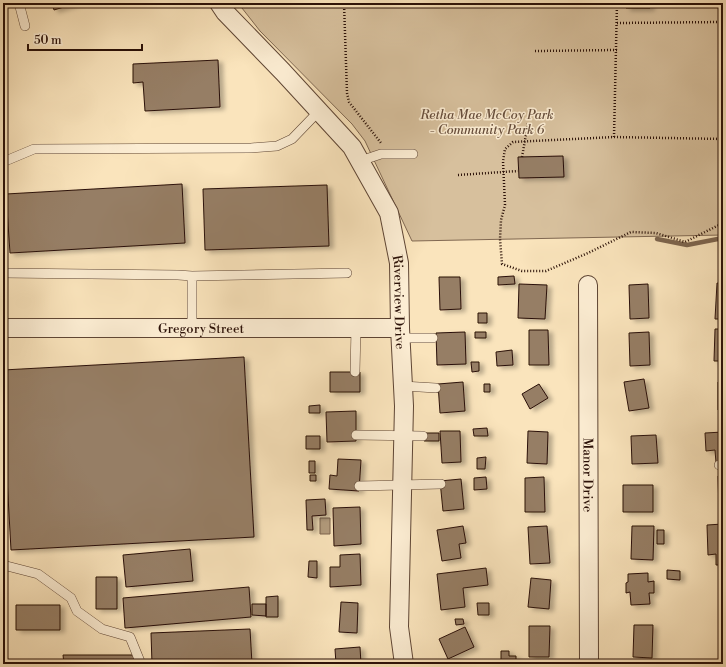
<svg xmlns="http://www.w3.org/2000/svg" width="726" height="667" viewBox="0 0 726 667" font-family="'Libre Bodoni',serif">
<defs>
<filter id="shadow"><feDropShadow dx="4.5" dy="2.5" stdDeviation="2" flood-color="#0004"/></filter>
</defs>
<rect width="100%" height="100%" fill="#fae4bc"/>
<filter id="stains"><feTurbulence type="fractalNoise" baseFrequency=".005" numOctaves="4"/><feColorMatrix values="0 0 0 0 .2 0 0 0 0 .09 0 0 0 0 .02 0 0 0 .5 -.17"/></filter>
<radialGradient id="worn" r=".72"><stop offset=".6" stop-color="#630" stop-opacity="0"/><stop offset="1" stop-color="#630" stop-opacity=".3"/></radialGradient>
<path fill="#d7c09d" stroke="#806852" d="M238 3H723V235L412 241 365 141 352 124 260 31Z"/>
<path fill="#b39c7e" stroke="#7c644e" d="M320 518H330V534H320Z"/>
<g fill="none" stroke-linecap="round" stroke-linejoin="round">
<path stroke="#7c644e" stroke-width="4.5" d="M657 239 687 245 723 238"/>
</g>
<path fill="#967e65" stroke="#2a1007" filter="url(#shadow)" d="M52 3H77L54 10Z
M626 3H650V8H626Z
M218 60 220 107 145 111 143 82 133 83V64Z
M563 156 564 177 519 178 518 157Z
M182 184 185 243 10 253 6 194Z
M327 185 329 246 205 250 203 189Z
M514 276 515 284 498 285V277Z
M439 277H460L461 309 440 310Z
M717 283 723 284V319H715Z
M519 284 547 285 545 319 518 318Z
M648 284 649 318 630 319 629 285Z
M478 313H487V323H478Z
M715 329H723V361H714Z
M529 330H548L549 365H529Z
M465 332 466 364 437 365 436 333Z
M475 332H486V338H475Z
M649 332 650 365 630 366 629 333Z
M512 350 513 365 497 366 496 352Z
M244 357 254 537 11 550 3 406V370Z
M471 362H479V371L472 372Z
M330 372H360V392H330Z
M644 379 649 408 629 411 624 382Z
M463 382 465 411 440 413 438 384Z
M718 382H723V410H718Z
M484 384H490V392H484Z
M539 384 548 398 530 409 522 394Z
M320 405V413H309V406Z
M356 411V441L327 442 326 412Z
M487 428 488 436H474L473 429Z
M440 431H460L461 462 442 463Z
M528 431 548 432 547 464 527 463Z
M723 432V463H716L715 450 706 451 705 433Z
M424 433H439V441H424Z
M656 435 658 463 632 464 631 436Z
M306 436H320V449H306Z
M486 457 485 469H477V458Z
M338 459 361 460 359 491 329 489 330 475 337 476Z
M309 461H315V473H309Z
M310 475H316V481H310Z
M718 476H723V511H719Z
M486 477 487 489 474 490V478Z
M544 477 545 512H525V478Z
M461 479 464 509 443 511 440 481Z
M623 485H653V512H623Z
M325 499 326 515 312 516 313 530H307L306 500Z
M360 507 361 544 334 546 333 508Z
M723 524V565H716V554L708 555 707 525Z
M463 526 466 543 459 544 461 558 442 561 437 530Z
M547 526 550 563 530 564 528 527Z
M632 526H654L653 560 631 559Z
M657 530H664V544H657Z
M190 549 193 581 126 587 123 555Z
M360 554 361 585 330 587V567H340V555Z
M309 561H317V578L308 577Z
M486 568 488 585 463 588 465 607 441 610 437 574Z
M667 570 680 571V580L667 579Z
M648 573V582L654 581V593H649L650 604 631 605 630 592 626 593V583L628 582V574Z
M719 574H723V610H720Z
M96 577H117V609H96Z
M531 578 551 580 549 609 528 607Z
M249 587 251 617 125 628 123 598Z
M278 596V617H266V597Z
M341 602 358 603 357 633 339 632Z
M477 603H489V615H478Z
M252 604H266V616L252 615Z
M16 605H60V630H16Z
M455 619H463L464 624 456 625Z
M719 623H723V659H720Z
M634 625H653L652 658 633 657Z
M529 626H550L549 657H529Z
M465 627 474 647 448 659 439 639Z
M250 629 252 664H152L151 633Z
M360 647 361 664H336L335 649Z
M501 651H509V656H516V664H501Z
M63 655H134V664H64Z"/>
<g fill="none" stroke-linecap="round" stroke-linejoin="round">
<g stroke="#5e4534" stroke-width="10">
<path id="lane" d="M19 3 25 26
M360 161 381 154H413
M3 162 34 149 251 148 277 146 292 139 319 111
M3 273 178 275 192 276V329
M192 276 347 273
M401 338H433
M355 372 356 328
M403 386 436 388
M356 435 423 436
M719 465H723
M359 486 441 484
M3 565 38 574 71 598 77 611 102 629 130 637 141 664"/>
</g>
<g stroke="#5e4534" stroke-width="20">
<g id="street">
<path id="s1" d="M219 3 225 12 283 72 352 147 389 213 399 263 400 328 404 406 399 627 404 664"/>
<path id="s2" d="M588 285 589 664"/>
<path id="s3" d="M3 328H400"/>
</g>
</g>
<path stroke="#2a1007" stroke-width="2.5" stroke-dasharray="1 2" stroke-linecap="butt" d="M344 3 347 93 349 102 381 143
M617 23 723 22
M535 51 617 50
M614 137 617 3
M723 139 614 137 513 142 505 149 503 161 505 205 501 220 500 239 502 264 522 271H546L588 253 631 232 656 233 685 242 723 223
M522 157 528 123
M458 175 518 171"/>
<use href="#lane" stroke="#fcedd3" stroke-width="9"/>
<use href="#street" stroke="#fcedd3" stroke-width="18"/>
</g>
<g text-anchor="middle" stroke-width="3" stroke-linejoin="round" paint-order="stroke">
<g font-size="13" font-style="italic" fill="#674e3c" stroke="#fcedd3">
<text x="487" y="119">Retha Mae McCoy Park<tspan x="487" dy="15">- Community Park 6</tspan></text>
</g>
<g font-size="13" fill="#2a1007" stroke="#fcedd3">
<text dy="5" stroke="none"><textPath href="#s1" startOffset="362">Riverview Drive</textPath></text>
<text dy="5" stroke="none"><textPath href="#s3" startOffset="198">Gregory Street</textPath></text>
<text dy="5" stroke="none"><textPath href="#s2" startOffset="190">Manor Drive</textPath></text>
</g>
</g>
<rect width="726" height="667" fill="none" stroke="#fae4bc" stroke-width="16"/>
<rect x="4" y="4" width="718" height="659" fill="none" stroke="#2a1007" stroke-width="2"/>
<rect x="8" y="8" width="710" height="651" fill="none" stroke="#2a1007"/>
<path d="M28 44v6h114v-6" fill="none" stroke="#2a1007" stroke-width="2"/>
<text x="34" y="44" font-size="12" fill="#2a1007" stroke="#fcedd3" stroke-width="3" paint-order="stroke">50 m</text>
<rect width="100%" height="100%" filter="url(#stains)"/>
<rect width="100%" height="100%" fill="url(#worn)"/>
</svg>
